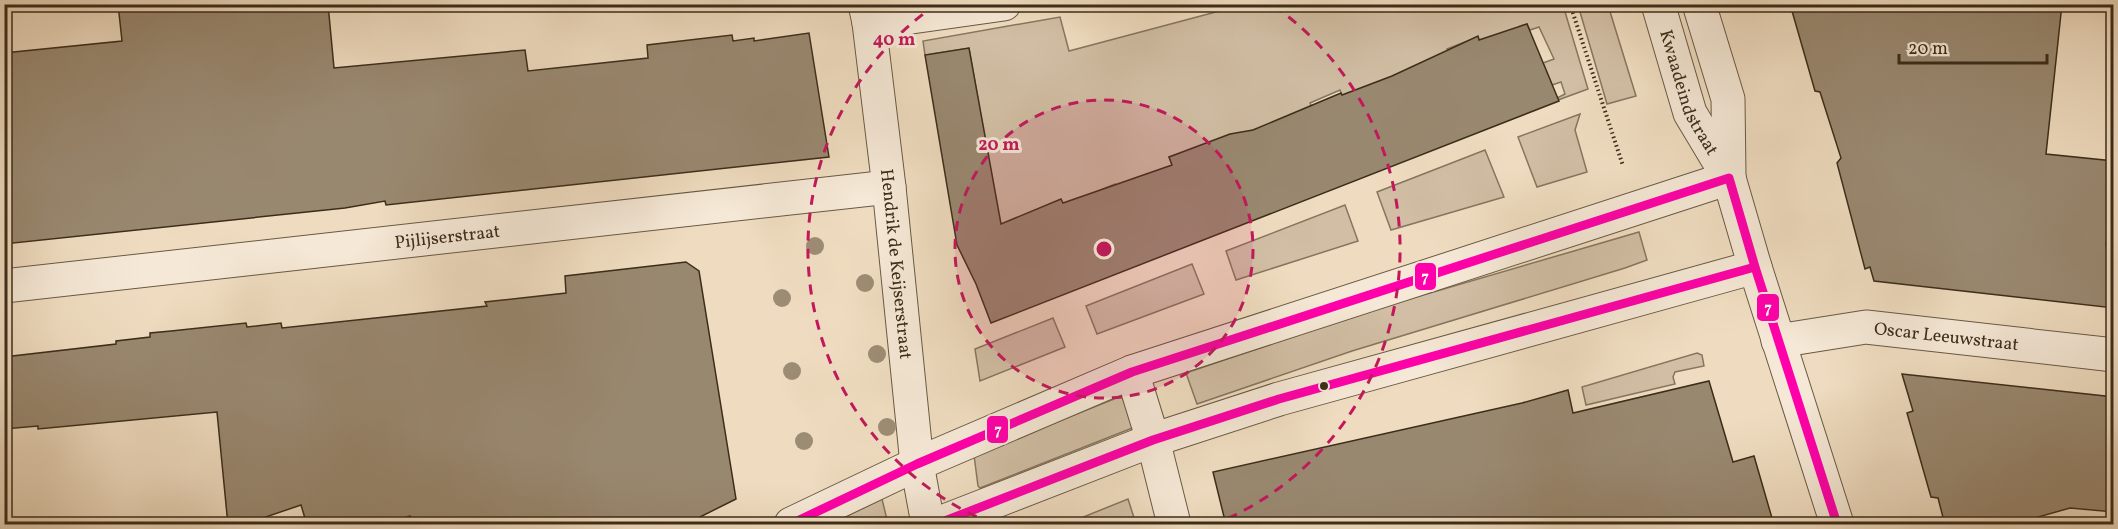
<svg xmlns="http://www.w3.org/2000/svg" width="2118" height="529" viewBox="0 0 2118 529" font-family="Vollkorn,serif">
<rect width="100%" height="100%" fill="#efdcc0"/>
<filter id="stains"><feTurbulence type="fractalNoise" baseFrequency=".00333" numOctaves="4"/><feColorMatrix values="0 0 0 0 .2 0 0 0 0 .09 0 0 0 0 .02 0 0 0 .5 -.17"/></filter>
<radialGradient id="worn" r=".72"><stop offset=".6" stop-color="#630" stop-opacity="0"/><stop offset="1" stop-color="#630" stop-opacity=".3"/></radialGradient>
<path fill="#d1bea4" stroke="#86765f" stroke-width="1.5" d="M1242 5H1563L1588 89 1558 100 1557 98 1565 94 1561 82 1552 85 1543 63 1554 59 1539 27 1530 30 1527 24 1520 26 1523 34 1483 49 1478 37 1447 49 1453 61 1345 103 1340 90 1310 103 1315 115 1253 130 1169 157 1174 170 1117 191 1115 184 1103 189 1002 237 969 48 925 55 923 41 1060 17 1069 51Z
M1578 5H1608L1636 96 1607 104Z
M1580 114 1575 130 1587 172 1537 187 1518 137Z
M1485 150 1504 197 1391 230 1377 192Z
M1345 205 1358 241 1236 280 1226 251Z
M1639 232 1647 260 1625 268 1352 351 1197 404 1186 373 1365 312Z
M1192 264 1204 294 1097 334 1086 306Z
M1053 318 1065 347 980 381 975 349Z
M1697 353 1702 355 1704 366 1675 372 1673 377 1675 384 1586 405 1582 387Z
M1124 395 1135 427 980 488 978 486 974 455Z
M882 499 888 524H830Z
M1128 499 1136 524H1066Z"/>
<path fill="#998870" stroke="#3c2d1a" stroke-width="1.5" d="M118 4H328L334 68 525 50 528 71 648 58 647 45 732 35 733 41 754 38V41L809 33 829 157 386 205 385 201 345 208 4 244V53L122 41Z
M1790 4H2062L2046 154 2114 161V180L2106 245 2114 246V308L1874 281 1870 267 1865 269 1837 163 1841 158 1820 92 1815 91Z
M1527 24 1559 101 991 323 976 284 957 245 925 55 969 48 1001 224 1061 199 1063 203 1172 165 1169 157 1230 134 1253 130 1341 93 1342 95 1392 76 1478 36 1479 40Z
M686 262 699 271 736 499 684 525H412L410 516 383 525H307L301 505 242 525H228L217 412 38 429V426L4 429V357L116 344V341L150 337V333L171 331 246 323 247 327 281 323 282 328 487 306 485 302 566 293 565 276Z
M1902 374 2114 397V512L2070 508 2010 525H1945L1938 498 1931 497 1907 413 1913 411Z
M1709 381 1733 462 1754 456 1774 525H1473L1447 519 1445 525H1226L1213 472 1522 403 1568 390 1573 413Z"/>
<g fill="none" stroke-linecap="round" stroke-linejoin="round">
<g stroke="#695944" stroke-width="35">
<g id="minor">
<path id="s1" d="M865 4 869 23 889 187 917 464 928 524"/>
<path d="M869 23 1004 4"/>
<path id="s2" d="M4 286 889 187"/>
<path id="s3" d="M1778 341 1866 327 2114 355"/>
<path d="M1132 372 1153 440 1174 524"/>
<path d="M791 524 917 464 1132 372 1729 178"/>
<path d="M937 524 1153 440 1279 399 1755 267"/>
</g>
</g>
<g stroke="#695944" stroke-width="35">
<g id="tertiary">
<path id="s4" d="M1658 4 1690 113 1729 178 1755 267 1837 524"/>
<path d="M1699 4 1728 99 1729 176"/>
</g>
</g>
<path stroke="#3c2d1a" stroke-width="4" stroke-dasharray="1.5 3" stroke-linecap="butt" d="M1570 4 1623 166"/>
<use href="#minor" stroke="#f5e8d6" stroke-width="33"/>
<use href="#tertiary" stroke="#f5e8d6" stroke-width="33"/>
<g stroke="#f5e8d6" stroke-width="14">
<path id="bus-1" d="M791 524 917 464 1132 372 1729 178 1755 267 1837 524
M937 524 1153 440 1279 399 1755 267"/>
</g>
<use href="#bus-1" stroke="#f0a" stroke-width="9"/>
</g>
<g fill="#9d8c74">
<circle cx="815" cy="246" r="9"/>
<circle cx="865" cy="283" r="9"/>
<circle cx="782" cy="298" r="9"/>
<circle cx="877" cy="354" r="9"/>
<circle cx="792" cy="371" r="9"/>
<circle cx="887" cy="427" r="9"/>
<circle cx="804" cy="441" r="9"/>
</g>
<circle cx="1104" cy="249" r="149" fill="#c2185b" fill-opacity=".12"/>
<g fill="none" stroke="#c2185b" stroke-width="3" stroke-dasharray="10 8">
<circle cx="1104" cy="249" r="149"/>
<path d="M993 524A297 297 0 0 1 934 6M1274 6A297 297 0 0 1 1215 524"/>
</g>
<circle fill="#3c2d1a" stroke="#f5e8d6" stroke-width="2" cx="1324" cy="386" r="5"/>
<g text-anchor="middle" stroke-width="6" stroke-linejoin="round" paint-order="stroke">
<g font-size="18" fill="#3c2d1a" stroke="#f5e8d6">
<text dy="6" stroke="none"><textPath href="#s4" startOffset="94">Kwaadeindstraat</textPath></text>
<text dy="6" stroke="none"><textPath href="#s2" startOffset="446">Pijlijserstraat</textPath></text>
<text dy="6" stroke="none"><textPath href="#s1" startOffset="262">Hendrik de Keijserstraat</textPath></text>
<text dy="6" stroke="none"><textPath href="#s3" startOffset="170">Oscar Leeuwstraat</textPath></text>
</g>
</g>
<circle cx="1104" cy="249" r="9" fill="#c2185b" stroke="#f5e8d6" stroke-width="3"/>
<g font-size="18" text-anchor="middle" font-weight="bold" fill="#c2185b" stroke="#f5e8d6" stroke-width="6" stroke-linejoin="round" paint-order="stroke">
<text x="894" y="45">40 m</text>
<text x="999" y="150">20 m</text>
</g>
<g stroke="#f5e8d6" stroke-width="2">
<rect x="1414" y="262" width="23" height="29" rx="6" fill="#f0a"/>
<rect x="1756" y="293" width="24" height="29" rx="6" fill="#f0a"/>
<rect x="986" y="415" width="23" height="29" rx="6" fill="#f0a"/>
</g>
<g font-size="16" text-anchor="middle" font-weight="bold" fill="#fff">
<text x="1425" y="282">7</text>
<text x="1768" y="313">7</text>
<text x="998" y="435">7</text>
</g>
<rect width="2118" height="529" fill="none" stroke="#efdcc0" stroke-width="24"/>
<rect x="6" y="6" width="2106" height="517" fill="none" stroke="#3c2d1a" stroke-width="3"/>
<rect x="12" y="12" width="2094" height="505" fill="none" stroke="#3c2d1a" stroke-width="1.5"/>
<path d="M1899 54v9h148v-9" fill="none" stroke="#3c2d1a" stroke-width="3"/>
<text x="1908" y="54" font-size="18" fill="#3c2d1a" stroke="#f5e8d6" stroke-width="4.5" paint-order="stroke">20 m</text>
<rect width="100%" height="100%" filter="url(#stains)"/>
<rect width="100%" height="100%" fill="url(#worn)"/>
</svg>
